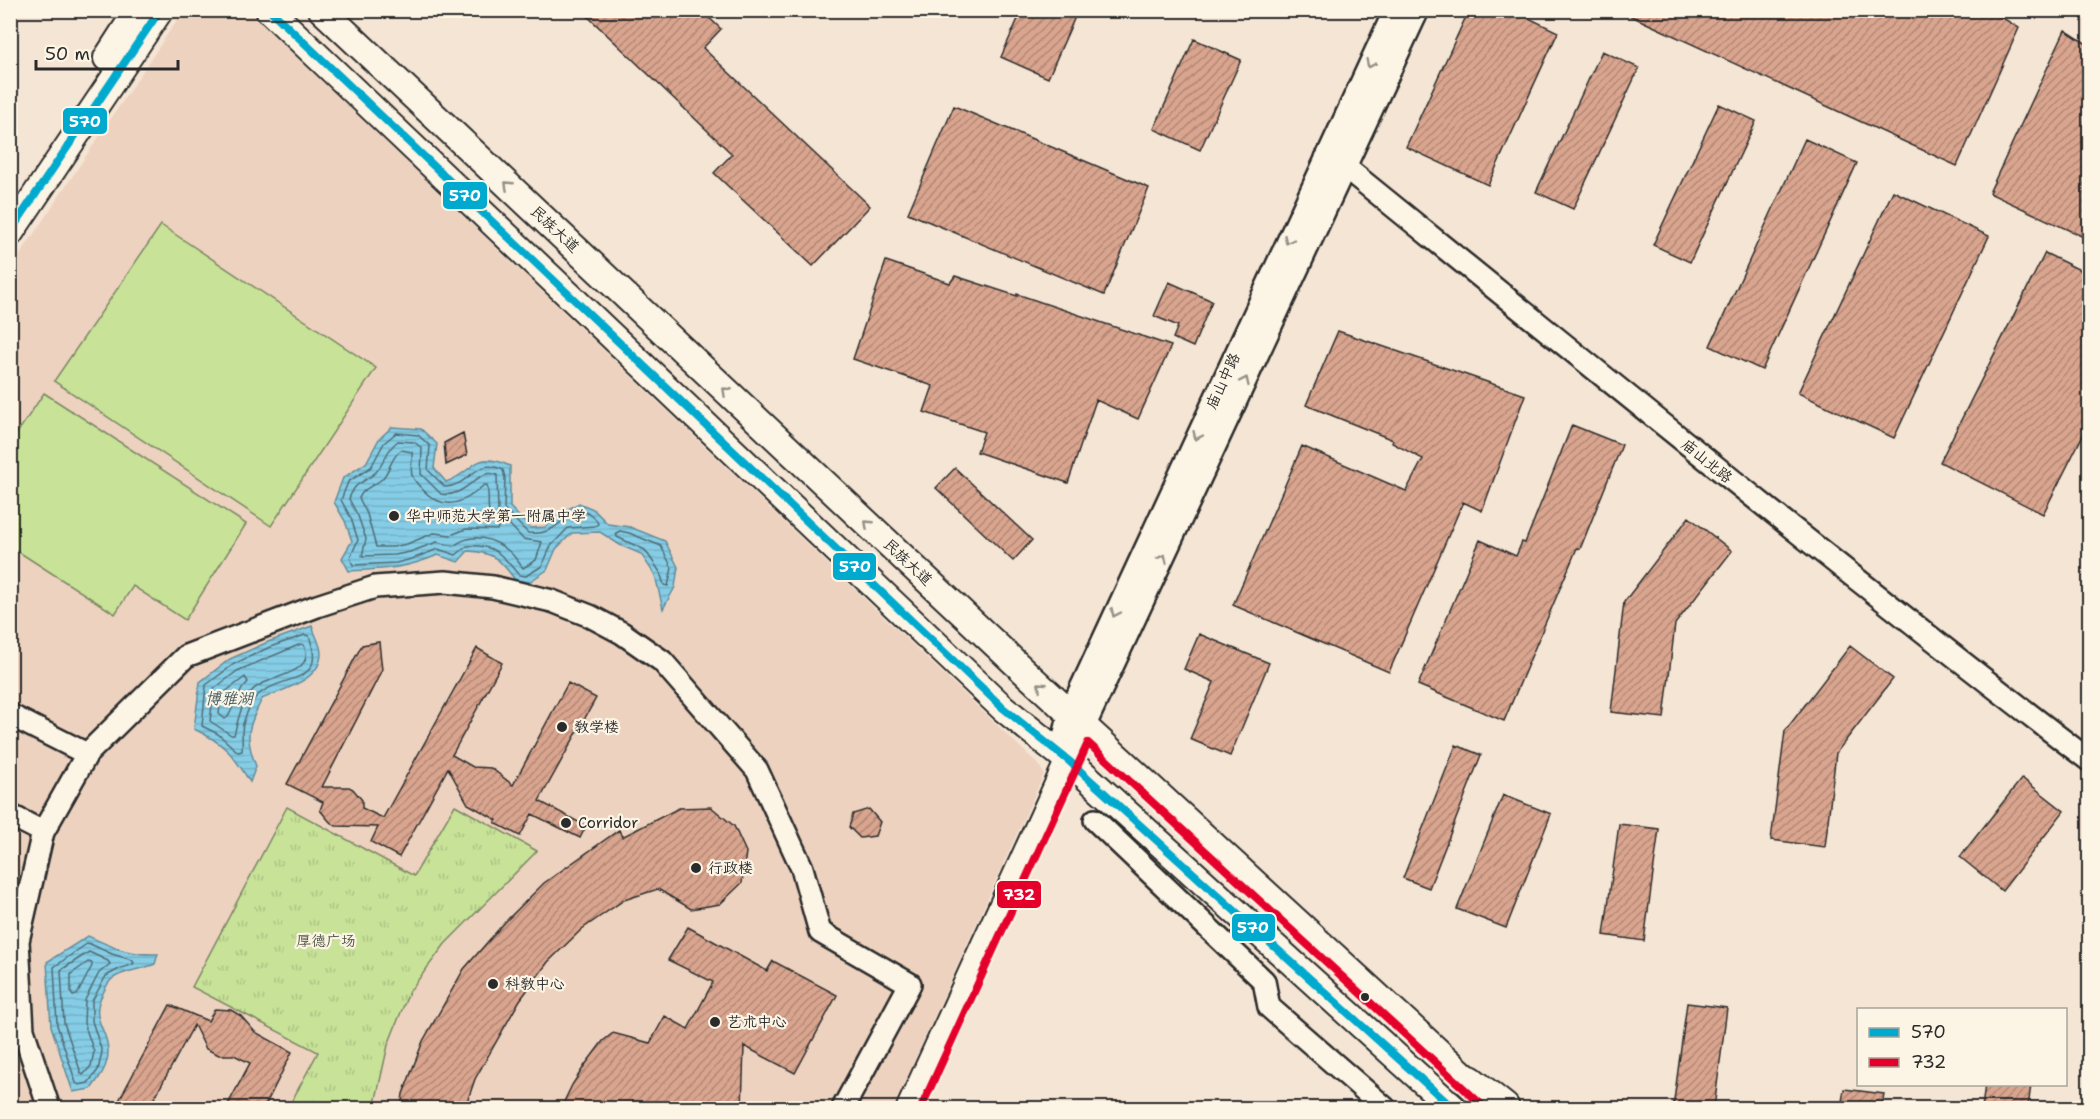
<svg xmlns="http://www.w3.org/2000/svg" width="2100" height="1119" viewBox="0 0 2100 1119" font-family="'Shantell Sans','LXGW WenKai TC',sans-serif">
<defs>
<pattern id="grass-tufts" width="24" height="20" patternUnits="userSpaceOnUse" patternTransform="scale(1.5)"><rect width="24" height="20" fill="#c8e298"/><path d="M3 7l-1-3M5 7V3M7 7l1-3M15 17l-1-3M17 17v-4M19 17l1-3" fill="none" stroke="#acc283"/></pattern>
<pattern id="water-rules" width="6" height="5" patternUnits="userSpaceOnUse" patternTransform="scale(1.5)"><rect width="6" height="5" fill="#85cde6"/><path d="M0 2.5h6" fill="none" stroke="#73b0c5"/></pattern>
<pattern id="building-hatch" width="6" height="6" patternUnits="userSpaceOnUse" patternTransform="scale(1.5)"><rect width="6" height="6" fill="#daa58f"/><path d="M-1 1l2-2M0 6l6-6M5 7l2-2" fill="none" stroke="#b18775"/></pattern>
</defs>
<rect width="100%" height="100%" fill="#f5e5d4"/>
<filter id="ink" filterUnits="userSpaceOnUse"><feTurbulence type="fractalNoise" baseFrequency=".0167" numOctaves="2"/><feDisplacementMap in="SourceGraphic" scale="12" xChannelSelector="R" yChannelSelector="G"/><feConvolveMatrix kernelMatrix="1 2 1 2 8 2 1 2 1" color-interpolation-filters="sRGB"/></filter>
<g filter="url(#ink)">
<path fill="#edd2bf" d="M183 11H248L1039 765 1044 774 893 1108H11V268Z"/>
<path fill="url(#grass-tufts)" stroke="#7a8662" stroke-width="1.5" d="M455 805 537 851 445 944 409 992 388 1045 374 1108H288L318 1052 192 987 287 807 414 876Z"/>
<path fill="#c8e298" stroke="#7a8662" stroke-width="1.5" d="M161 225 376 368 271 526 54 381Z
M44 393 246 524 185 620 133 586 115 614 11 547V442Z"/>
<path fill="url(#water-rules)" stroke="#618c9b" stroke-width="1.5" d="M392 427 421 429 437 444 434 468 446 482C477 471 472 449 510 466V507L530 528 545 527 561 513 579 503 593 509 608 524 630 527 665 541 678 567 675 587 663 609 655 575 641 554 620 545 600 532 572 533 556 549 547 570 529 582 516 581C501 561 495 552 468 551L458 562 438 555C404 569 386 569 349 571L342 558 352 541 345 521 334 502 343 478 366 463 379 439Z
M312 626C314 633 321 645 321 653 321 681 283 689 262 699 248 727 244 736 256 766L250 782C233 754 224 743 194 729L200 682 230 659 268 642Z
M88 936C114 948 129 955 158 954L155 964C141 970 124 970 112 979 107 983 105 990 102 995 89 1020 109 1030 108 1052 108 1067 99 1078 91 1089L73 1092 51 1026 47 962Z"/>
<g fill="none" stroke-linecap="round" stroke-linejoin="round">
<path stroke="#4f6c76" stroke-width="1.5" d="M396 433 418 435 430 446 428 470 445 487C471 486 475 456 503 470L505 478 504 509 528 533C553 536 558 521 579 510 586 512 596 516 598 524L595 526 568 528 551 546 542 566 526 576 519 575C502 555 495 544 467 546L456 555 438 549 412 559 396 563 353 565 350 558 358 540 351 518 341 500 348 482 371 467 384 443Z
M398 441 414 442 422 448 421 474 441 494C467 499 478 466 497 475L498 512 523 539 542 542 536 560 523 568C519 563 515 557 511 553 494 538 472 531 454 546L437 542 410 552 395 555 362 556 366 539 358 516 349 499C356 479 363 485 376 472 385 463 386 449 398 441Z
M401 450 412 452C413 460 410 468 412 475 414 481 419 486 423 490 444 512 464 504 484 485H487C491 503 483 511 498 527L497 530 466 529 451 535 434 533 407 544 393 547H376L367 514 359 498C363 488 374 486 382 479 390 471 391 457 401 450Z
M620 531 629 533 661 546 672 568 668 586 664 585 660 572 645 550 617 537 616 533Z
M305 635 309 636C328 686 283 673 258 695 252 700 245 716 243 724 241 732 243 743 242 751L238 752 218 734 202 726 206 685 234 664 270 647Z
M301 644 304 645C317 677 265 674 251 692 241 704 238 720 234 735H231L210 721 214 689 237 671Z
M245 677 248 682 242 689 228 717 225 719 219 714 221 695Z
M88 943 112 954 132 960 134 963 132 965 121 968 106 976 92 1001V1021L102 1052 98 1070 88 1083 79 1085 76 1083 57 1025 54 967Z
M89 952 108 961 110 964 99 973 85 1000 84 1023 94 1052 91 1066 83 1075 81 1073 64 1023 61 970Z
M88 962 92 963V966L77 995 73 996 71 993V974Z"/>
</g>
<path fill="url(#building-hatch)" stroke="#2b2b2b" stroke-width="1.5" d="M581 10H701L721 29 703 48 870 206 813 266 714 173 732 154Z
M1022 10H1078L1048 78 1001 57Z
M1469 10H1512L1558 32 1488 185 1406 147Z
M1618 10H1990L2019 28 1957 166Z
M2065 30 2090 46V240L1989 193Z
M1194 39 1241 60 1200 150 1154 129Z
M1602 51 1639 68 1573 209 1536 192Z
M1719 104 1756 121 1690 262 1653 245Z
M954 106 1149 188 1104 295 908 213Z
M1805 139 1857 163 1762 370 1710 346Z
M1893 191 1989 236 1894 438 1798 393Z
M2045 253 2090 275V421L2043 514 1940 462Z
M886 261 950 283 955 276 1017 296V294L1171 346 1138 419 1096 400 1068 483 977 452 984 432 924 412 933 386 853 359Z
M1169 282 1212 301 1193 347 1173 338 1178 326 1154 316Z
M1338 331 1525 395 1482 511 1463 502 1389 672 1233 605 1302 446 1406 491 1423 459 1392 443 1393 440 1306 405Z
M1572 425 1622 445 1580 549 1577 548 1504 721 1418 685 1480 540 1516 556 1522 542 1525 543Z
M463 433 467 455 446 465 444 443Z
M955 468 1032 540 1013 561 936 488Z
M1689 517 1732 551 1675 624 1664 718 1611 712 1624 602Z
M1199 634 1269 663 1230 756 1190 739 1214 682 1184 669Z
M379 642 382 670 322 787H349L353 789 362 800V808L383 818 477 648 502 663 452 755 473 767 491 768 513 785 568 683 596 698 539 801 586 826 580 838 532 814 520 836 495 823 497 820 468 804 448 768 399 857 371 842 378 827 336 826 330 822 320 810 323 802 287 784 362 645Z
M1850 646 1893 679 1836 753 1825 847 1771 840 1785 731Z
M1456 745 1481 755 1429 888 1403 878Z
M2022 778 2064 811 2002 891 1960 857Z
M1503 795 1551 814 1506 928 1457 909Z
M711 807 734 826 746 852 742 883 720 904 691 909 658 889 624 900 582 929 548 962 520 1000 475 1079 465 1108H401L403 1094 423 1041 464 969 505 922 544 883 619 830 622 837 679 808Z
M869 809 880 822 875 836 860 838 849 827 853 814Z
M1619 824 1659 829 1644 941 1604 935Z
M688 927 767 971 773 961 837 995 795 1073 744 1046 742 1108H561L572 1085 585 1065 603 1041 613 1033 650 1043 665 1016 688 1029 713 982 668 960Z
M1687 1003 1727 1008 1714 1108H1673Z
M170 1005 208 1021 215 1009 231 1010 241 1016 255 1032 292 1052 264 1108H226L250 1063 234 1055H219L206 1049 194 1025 149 1108H115Z
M1985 1084H2031L2028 1108H1982Z
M1844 1089 1884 1094 1882 1108H1841Z"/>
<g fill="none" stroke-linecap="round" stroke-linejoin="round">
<g stroke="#2b2b2b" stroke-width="26">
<path id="minor" d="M1326 158 1345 167C1592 367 1838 568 2090 761
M10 715 87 754
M1085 725 1418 10
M1060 754 1070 712 1395 10
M10 815 43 832
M1095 820 1264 981 1269 1007 1385 1108
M49 1108 23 1030 18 941 43 832 87 754 186 656 317 606 375 587 445 582 493 587 552 601 590 616 622 633 662 661 757 770 802 868 820 932 910 984 843 1108"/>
</g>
<g stroke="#2b2b2b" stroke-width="30">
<path id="major" d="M269 10 1003 708 1069 761 1453 1108
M322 10 1026 673 1485 1095
M107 58 138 10
M10 233 160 10
M910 1108 1075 747"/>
</g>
<g stroke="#2b2b2b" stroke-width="34">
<path id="highway" d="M1470 1081 1504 1108"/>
</g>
<use href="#minor" stroke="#fcf5e5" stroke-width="21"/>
<use href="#major" stroke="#fcf5e5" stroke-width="26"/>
<use href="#highway" stroke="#fcf5e5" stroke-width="30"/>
<g stroke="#fcf5e5" stroke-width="12">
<path id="bus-1" d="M270 10 1003 708 1069 761 1453 1108
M10 232 160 10"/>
</g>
<g stroke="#fcf5e5" stroke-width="12">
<path id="bus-2" d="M921 1108 1088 743 1485 1108"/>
</g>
<use href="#bus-1" stroke="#00a9ce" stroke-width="8"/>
<use href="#bus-2" stroke="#e4002b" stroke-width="8"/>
</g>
<defs><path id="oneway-chevron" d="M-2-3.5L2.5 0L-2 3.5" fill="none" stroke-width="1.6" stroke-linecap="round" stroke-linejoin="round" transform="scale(1.5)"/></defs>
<g stroke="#949088">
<use href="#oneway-chevron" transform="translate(1370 64) rotate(115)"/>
<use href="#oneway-chevron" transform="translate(508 185) rotate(-137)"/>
<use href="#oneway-chevron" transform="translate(1288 240) rotate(115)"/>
<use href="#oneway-chevron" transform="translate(1245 381) rotate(-65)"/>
<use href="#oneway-chevron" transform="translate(726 391) rotate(-137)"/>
<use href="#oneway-chevron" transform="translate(1197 436) rotate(115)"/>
<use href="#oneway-chevron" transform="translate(868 524) rotate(-137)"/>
<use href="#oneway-chevron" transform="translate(1163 558) rotate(-65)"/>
<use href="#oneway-chevron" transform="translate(1115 613) rotate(115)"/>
<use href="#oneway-chevron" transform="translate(1041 686) rotate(-138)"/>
</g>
</g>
<g fill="#2b2b2b" stroke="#fcf5e5" stroke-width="2">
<circle cx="394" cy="516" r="6"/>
<circle cx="562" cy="727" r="6"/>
<circle cx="566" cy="823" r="6"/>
<circle cx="696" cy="868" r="6"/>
<circle cx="493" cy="984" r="6"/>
<circle cx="1365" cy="997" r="5"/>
<circle cx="715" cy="1022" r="6"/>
</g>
<g text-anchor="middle" stroke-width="4.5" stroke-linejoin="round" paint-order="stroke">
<g font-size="15" fill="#2b2b2b" stroke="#fcf5e5">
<text transform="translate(555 229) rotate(43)" y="5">民族大道</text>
<text transform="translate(1223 381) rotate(-65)" y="5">庙山中路</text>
<text transform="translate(1707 461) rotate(39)" y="5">庙山北路</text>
<text transform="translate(908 562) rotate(43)" y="5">民族大道</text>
</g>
<g font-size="15" fill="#2b2b2b" stroke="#fcf5e5" text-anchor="start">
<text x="406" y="521">华中师范大学第一附属中学</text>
<text x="574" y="732">教学楼</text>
<text x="578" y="828">Corridor</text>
<text x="708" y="873">行政楼</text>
<text x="505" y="989">科教中心</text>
<text x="727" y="1027">艺术中心</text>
</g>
<g font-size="15" fill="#525946" stroke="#fcf5e5">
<text x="326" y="946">厚德广场</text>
</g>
<g font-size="16" font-style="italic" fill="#465c63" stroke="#fcf5e5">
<text x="229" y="704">博雅湖</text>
</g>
</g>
<g stroke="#fcf5e5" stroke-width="2">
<rect x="62" y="107" width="46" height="28" rx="6" fill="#00a9ce"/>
<rect x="442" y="181" width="46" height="29" rx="6" fill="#00a9ce"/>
<rect x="832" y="552" width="45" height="29" rx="6" fill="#00a9ce"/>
<rect x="996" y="880" width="46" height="29" rx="6" fill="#e4002b"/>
<rect x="1231" y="913" width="45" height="29" rx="6" fill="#00a9ce"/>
</g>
<g font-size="16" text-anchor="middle" font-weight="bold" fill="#fff">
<text x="85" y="127">570</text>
<text x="465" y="201">570</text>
<text x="855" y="572">570</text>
<text x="1019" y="900">732</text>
<text x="1253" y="933">570</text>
</g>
<rect width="2100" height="1119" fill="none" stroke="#fcf5e5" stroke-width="36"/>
<rect x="18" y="18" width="2064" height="1083" fill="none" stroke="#2b2b2b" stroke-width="2" filter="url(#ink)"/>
<rect x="1857" y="1008" width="210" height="78" fill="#fcf5e5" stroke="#a8a49b" stroke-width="1.5"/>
<rect x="1869" y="1028" width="30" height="9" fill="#00a9ce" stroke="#a8a49b" stroke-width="1.5"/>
<text x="1911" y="1038" font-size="18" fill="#2b2b2b">570</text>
<rect x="1869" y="1058" width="30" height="9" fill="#e4002b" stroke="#a8a49b" stroke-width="1.5"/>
<text x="1911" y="1068" font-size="18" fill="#2b2b2b">732</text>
<path d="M36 60v9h142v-9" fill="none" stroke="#2b2b2b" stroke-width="3"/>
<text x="45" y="60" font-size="18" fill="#2b2b2b" stroke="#fcf5e5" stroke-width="4.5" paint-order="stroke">50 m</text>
</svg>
